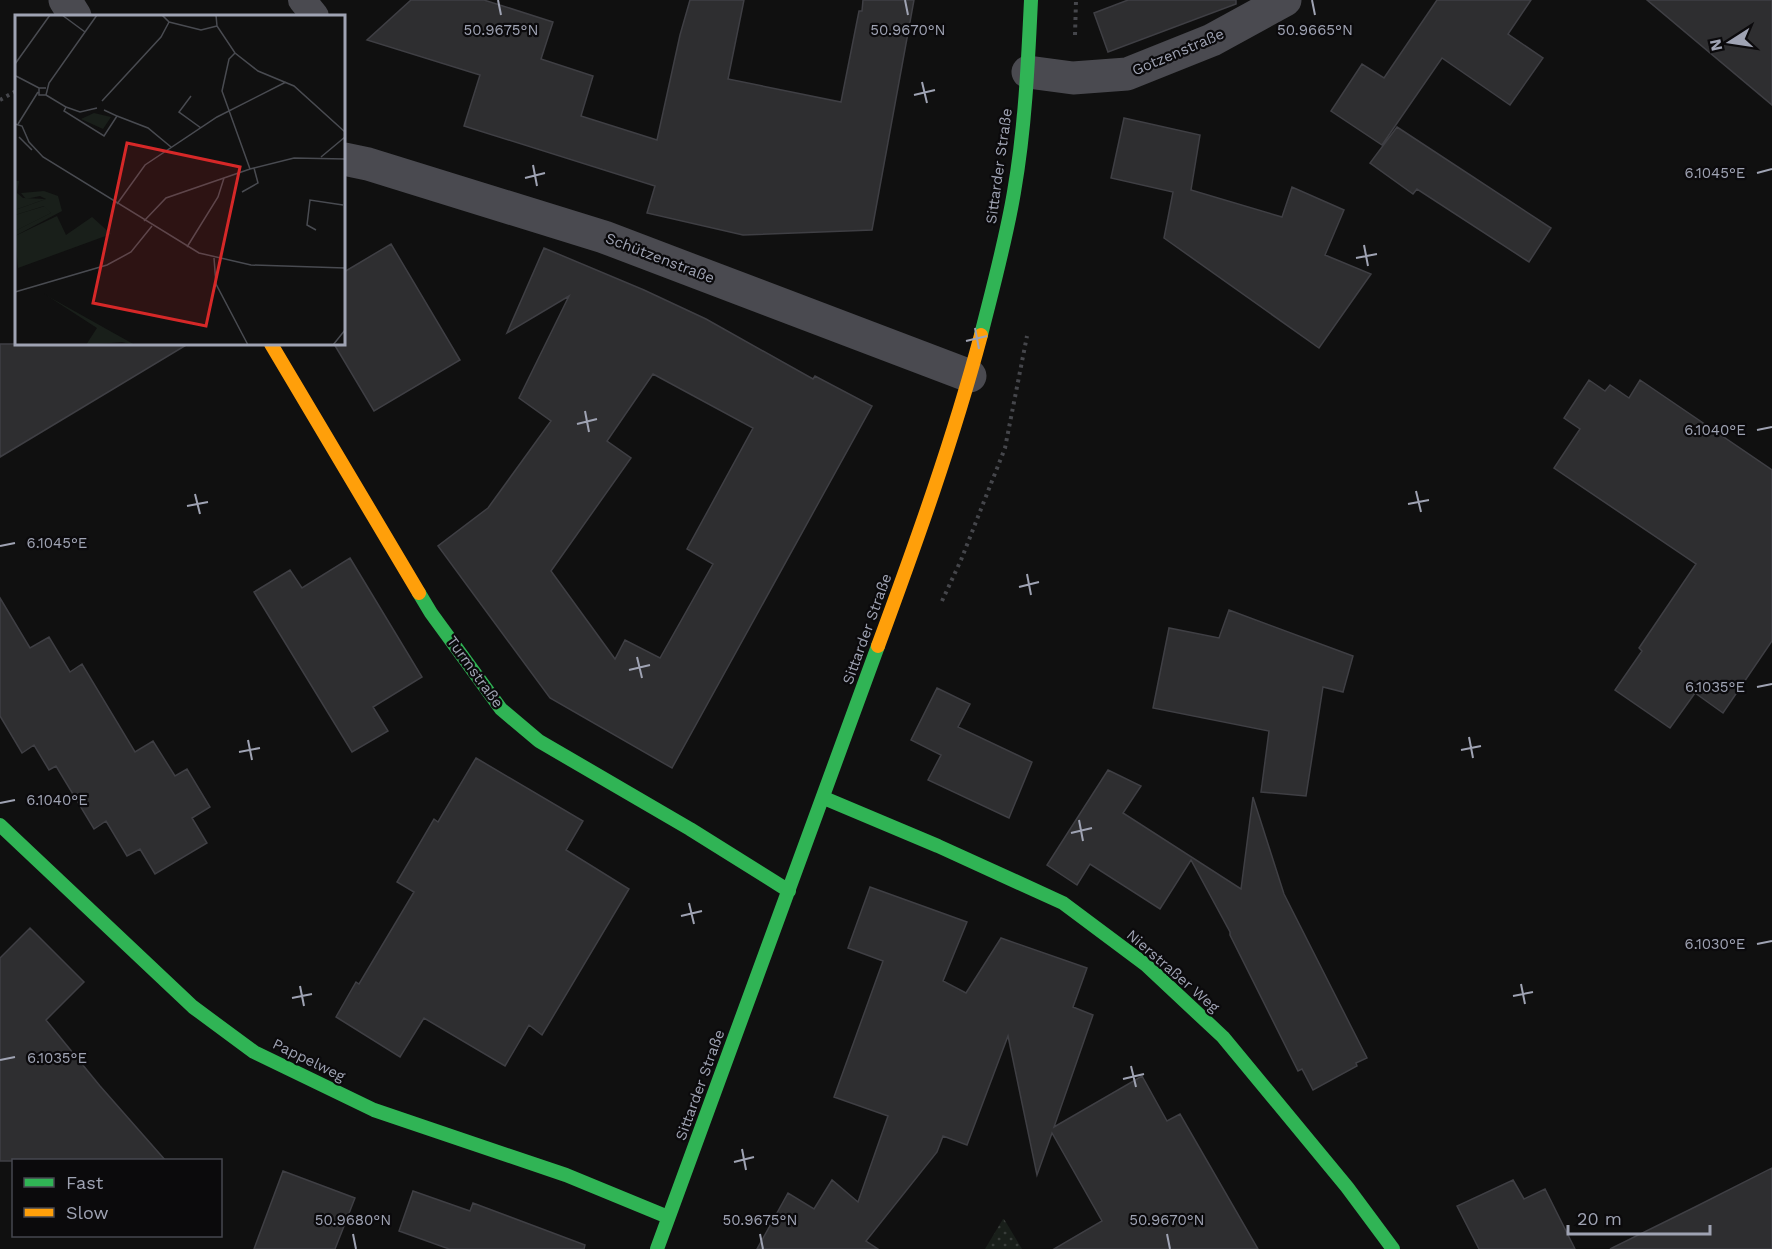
<svg xmlns="http://www.w3.org/2000/svg" width="1772" height="1249" viewBox="0 0 1772 1249" font-family="'Work Sans',sans-serif">
<defs>
<pattern id="grass-dots" width="8" height="8" patternUnits="userSpaceOnUse" patternTransform="scale(1.5)"><rect width="8" height="8" fill="#191f1a"/><path d="M2 2h.1M6 6h.1" fill="none" stroke="#373c39" stroke-width="1.8" stroke-linecap="round"/></pattern>
</defs>
<rect width="100%" height="100%" fill="#101010"/>
<path fill="url(#grass-dots)" d="M1003 1219H1004L1022 1249H985Z"/>
<path fill="#2e2e30" stroke="#3f3f44" stroke-width="1.5" fill-rule="evenodd" d="M411 0H484L553 22 541 59 593 76 581 116 657 140 680 35 690 0H744L728 79 841 102 859 11H862L863 0H914L872 230 743 235 647 213 655 186 464 126 480 75 367 40Z
M1128 0H1236V4L1108 52 1094 13Z
M1437 0H1531L1508 34 1543 58 1510 105 1442 58 1382 145 1331 111 1362 64 1384 78Z
M1647 0H1772V105Z
M1124 118 1200 135 1191 190 1282 217 1292 187 1344 210 1325 255 1371 274 1319 348 1164 238 1173 192 1111 178Z
M1397 127 1551 228 1529 262 1417 189 1413 194 1370 163Z
M391 244 460 360 374 411 334 344H344V272Z
M544 248 644 290 706 319 813 379 815 376 872 406 672 768 550 698 438 546 488 508 551 421 519 398 569 296 507 333ZM653 374 753 428 687 549 713 564 660 658 625 640 615 659 551 571 631 458 607 441Z
M0 344H188L0 457Z
M1589 380 1605 391 1610 385 1629 398 1640 380 1772 470V641L1723 713 1695 693 1670 728 1615 690 1642 651 1639 648 1696 564 1554 468 1580 429 1564 418Z
M350 558 422 677 373 707 388 731 352 752 254 592 290 570 302 588Z
M0 598 30 648 49 637 70 672 82 664 135 752 153 741 175 776 187 769 210 807 192 818 207 843 155 874 140 849 127 856 106 821 94 829 56 766 49 770 34 745 22 753 0 716Z
M1229 610 1353 656 1343 692 1323 687 1306 796 1261 792 1269 731 1153 708 1169 628 1219 638Z
M937 688 970 704 958 727 1032 762 1009 818 928 780 941 755 911 740Z
M476 758 583 821 566 850 629 889 542 1035 529 1025 505 1066 424 1018 400 1057 336 1017 356 982 359 984 414 892 397 882 434 819 438 822Z
M1108 770 1141 786 1123 813 1241 889 1253 797 1284 894 1367 1058 1356 1063 1357 1066 1313 1090 1302 1069 1298 1071 1230 935V932L1191 860 1160 909 1090 864 1077 885 1047 865Z
M870 887 967 922 943 981 966 993 1001 938 1087 968 1073 1007 1093 1015 1054 1127 1142 1076 1167 1121 1180 1114 1258 1249H1054L1102 1221 1052 1133 1037 1175 1008 1036 967 1145 943 1136 937 1152 866 1241 878 1249H757L788 1193 814 1209 832 1180 858 1202 888 1116 834 1097 883 961 848 948Z
M30 928 84 982 46 1020 100 1086 166 1161H0V958Z
M1772 1168V1249H1610L1695 1207Z
M283 1171 355 1198 335 1249H254Z
M1513 1180 1524 1199 1545 1189 1575 1249H1479L1457 1206Z
M413 1191 470 1211 473 1203 585 1245 584 1249H449L399 1231Z"/>
<g fill="none" stroke-linecap="round" stroke-linejoin="round">
<path stroke="#45464b" stroke-width="4" stroke-dasharray="3 4.5" stroke-linecap="butt" d="M1075 35 1076 1
M0 100 16 91
M942 601 961 560 1005 448 1027 336"/>
<path stroke="#4a4a50" stroke-width="28" d="M302 0 315 16"/>
<path stroke="#4a4a50" stroke-width="33" d="M65 0 75 16
M1028 72 1073 78 1127 74 1212 40 1285 0
M344 159 368 164 604 237 970 376"/>
<path stroke="#30b455" stroke-width="14" d="M981 335C993 287 1006 240 1014 192 1025 129 1028 64 1031 0
M419 593 431 613 501 709 539 741 690 829 789 891
M824 798 938 846 1063 903 1146 965 1223 1037 1347 1187 1393 1249
M0 825 193 1007 254 1052 374 1110 566 1175 668 1217
M657 1249 878 646"/>
<path stroke="#ff9f0a" stroke-width="14" d="M271 344 419 593
M878 646C916 543 953 440 981 335"/>
</g>
<path fill="none" stroke="#9fa3b3" stroke-width="2" d="M498 0 501 15M905 0 908 15M1312 0 1315 15M922 82 927 103M914 95 935 90M533 165 537 186M1757 173 1772 169M525 178 545 173M1364 245 1368 266M1356 258 1377 254M975 328 979 349M966 341 987 336M585 411 589 432M577 424 597 419M1757 430 1772 427M1416 491 1421 512M195 494 200 514M1408 504 1429 500M187 506 208 502M0 546 15 543M1027 574 1031 595M1019 587 1039 582M637 657 642 678M629 670 650 665M1757 687 1772 684M1469 737 1473 758M248 740 252 760M1461 750 1481 746M239 752 260 748M0 803 15 800M1079 820 1083 841M1071 833 1092 828M689 903 694 924M681 916 702 911M1757 944 1772 941M1521 984 1525 1004M300 986 304 1006M1513 996 1533 992M292 998 312 994M0 1060 15 1057M1131 1066 1136 1087M1123 1079 1144 1074M742 1149 746 1170M734 1162 754 1157M353 1234 356 1249M760 1234 763 1249M1167 1234 1170 1249"/>
<g text-anchor="middle" stroke-width="4.5" stroke-linejoin="round" paint-order="stroke">
<g font-size="15" fill="#9fa3b3" stroke="#0b0a0c">
<text transform="translate(1178 52) rotate(-23)" y="5">Gotzenstraße</text>
<text transform="translate(999 166) rotate(-82)" y="5">Sittarder Straße</text>
<text transform="translate(660 258) rotate(21)" y="5">Schützenstraße</text>
<text transform="translate(867 629) rotate(-70)" y="5">Sittarder Straße</text>
<text transform="translate(475 672) rotate(54)" y="5">Turmstraße</text>
<text transform="translate(1173 971) rotate(41)" y="5">Nierstraßer Weg</text>
<text transform="translate(309 1060) rotate(26)" y="5">Pappelweg</text>
<text transform="translate(700 1085) rotate(-70)" y="5">Sittarder Straße</text>
</g>
</g>
<g transform="translate(15 15)">
<rect width="330" height="330" fill="#101010"/>
<path d="M0 166H4L2 178 8 183 31 184 0 195ZM30 191 36 198 0 216V200ZM42 201 51 220 77 202 96 219 3 253 0 221ZM28 278 36 283 120 330 107 327 71 330 82 313Z" fill="#191f1a"/>
<path d="M29 176 43 181 47 196 0 221V216L36 198 29 191 0 200V195L31 184 25 181 11 184 6 178Z" fill="#191f1a"/>
<path d="M79 98 96 102 88 114 66 104Z" fill="#191f1a"/>
<path fill="none" stroke="#494b51" stroke-width="1.5" d="M47 0 70 17M201 0 202 11 220 38 243 56 279 71 330 117M154 7 186 15 202 11M220 38 214 44 207 76 235 154M0 49 35 0M1 61 24 73M31 73H24V80H31L34 68 82 0M31 80 51 92 49 96 89 121 102 101 89 95M176 81 164 97 186 113M87 86 146 22 154 7 147 0M51 92 65 97 82 93M102 101 133 113 156 132M0 109 7 111 14 127 28 142 184 238 236 250 330 253M3 109 23 77M4 122 17 135M306 142 330 122M330 167V192M227 177 243 168 239 153M102 189 130 150 202 102 271 67M129 206 151 183 235 154 279 143 330 144M301 215 292 210 295 185 328 190M172 232 203 182 209 163M199 243 201 269 233 330M0 277 92 250 116 237 137 211M318 330 330 315"/>
<path fill="#d62828" fill-opacity="0.15" stroke="#d62828" stroke-width="3" d="M112 128 225 152 191 311 78 288Z"/>
<rect width="330" height="330" fill="none" stroke="#9fa3b3" stroke-width="3"/>
</g>
<g font-size="15" text-anchor="middle" fill="#9fa3b3" stroke="#0b0a0c" stroke-width="4.5" stroke-linejoin="round" paint-order="stroke">
<text x="501" y="35">50.9675°N</text>
<text x="908" y="35">50.9670°N</text>
<text x="1315" y="35">50.9665°N</text>
<text x="1715" y="178">6.1045°E</text>
<text x="1715" y="435">6.1040°E</text>
<text x="57" y="548">6.1045°E</text>
<text x="1715" y="692">6.1035°E</text>
<text x="57" y="805">6.1040°E</text>
<text x="1715" y="949">6.1030°E</text>
<text x="57" y="1063">6.1035°E</text>
<text x="353" y="1225">50.9680°N</text>
<text x="760" y="1225">50.9675°N</text>
<text x="1167" y="1225">50.9670°N</text>
</g>
<rect x="12" y="1159" width="210" height="78" fill="#0b0a0c" stroke="#46474f" stroke-width="1.5"/>
<rect x="24" y="1178" width="30" height="9" fill="#30b455" stroke="#46474f" stroke-width="1.5"/>
<text x="66" y="1189" font-size="18" fill="#9fa3b3">Fast</text>
<rect x="24" y="1208" width="30" height="9" fill="#ff9f0a" stroke="#46474f" stroke-width="1.5"/>
<text x="66" y="1219" font-size="18" fill="#9fa3b3">Slow</text>
<g transform="translate(1730 42) rotate(258)" stroke="#0b0a0c" stroke-width="4.5" paint-order="stroke">
<path d="M0-4.5L10 22L0 15L-10 22Z" fill="#9fa3b3"/>
<text y="-9" font-size="16" font-weight="bold" text-anchor="middle" fill="#9fa3b3">N</text>
</g>
<path d="M1568 1225v9h142v-9" fill="none" stroke="#9fa3b3" stroke-width="3"/>
<text x="1577" y="1225" font-size="18" fill="#9fa3b3" stroke="#0b0a0c" stroke-width="4.5" paint-order="stroke">20 m</text>
</svg>
